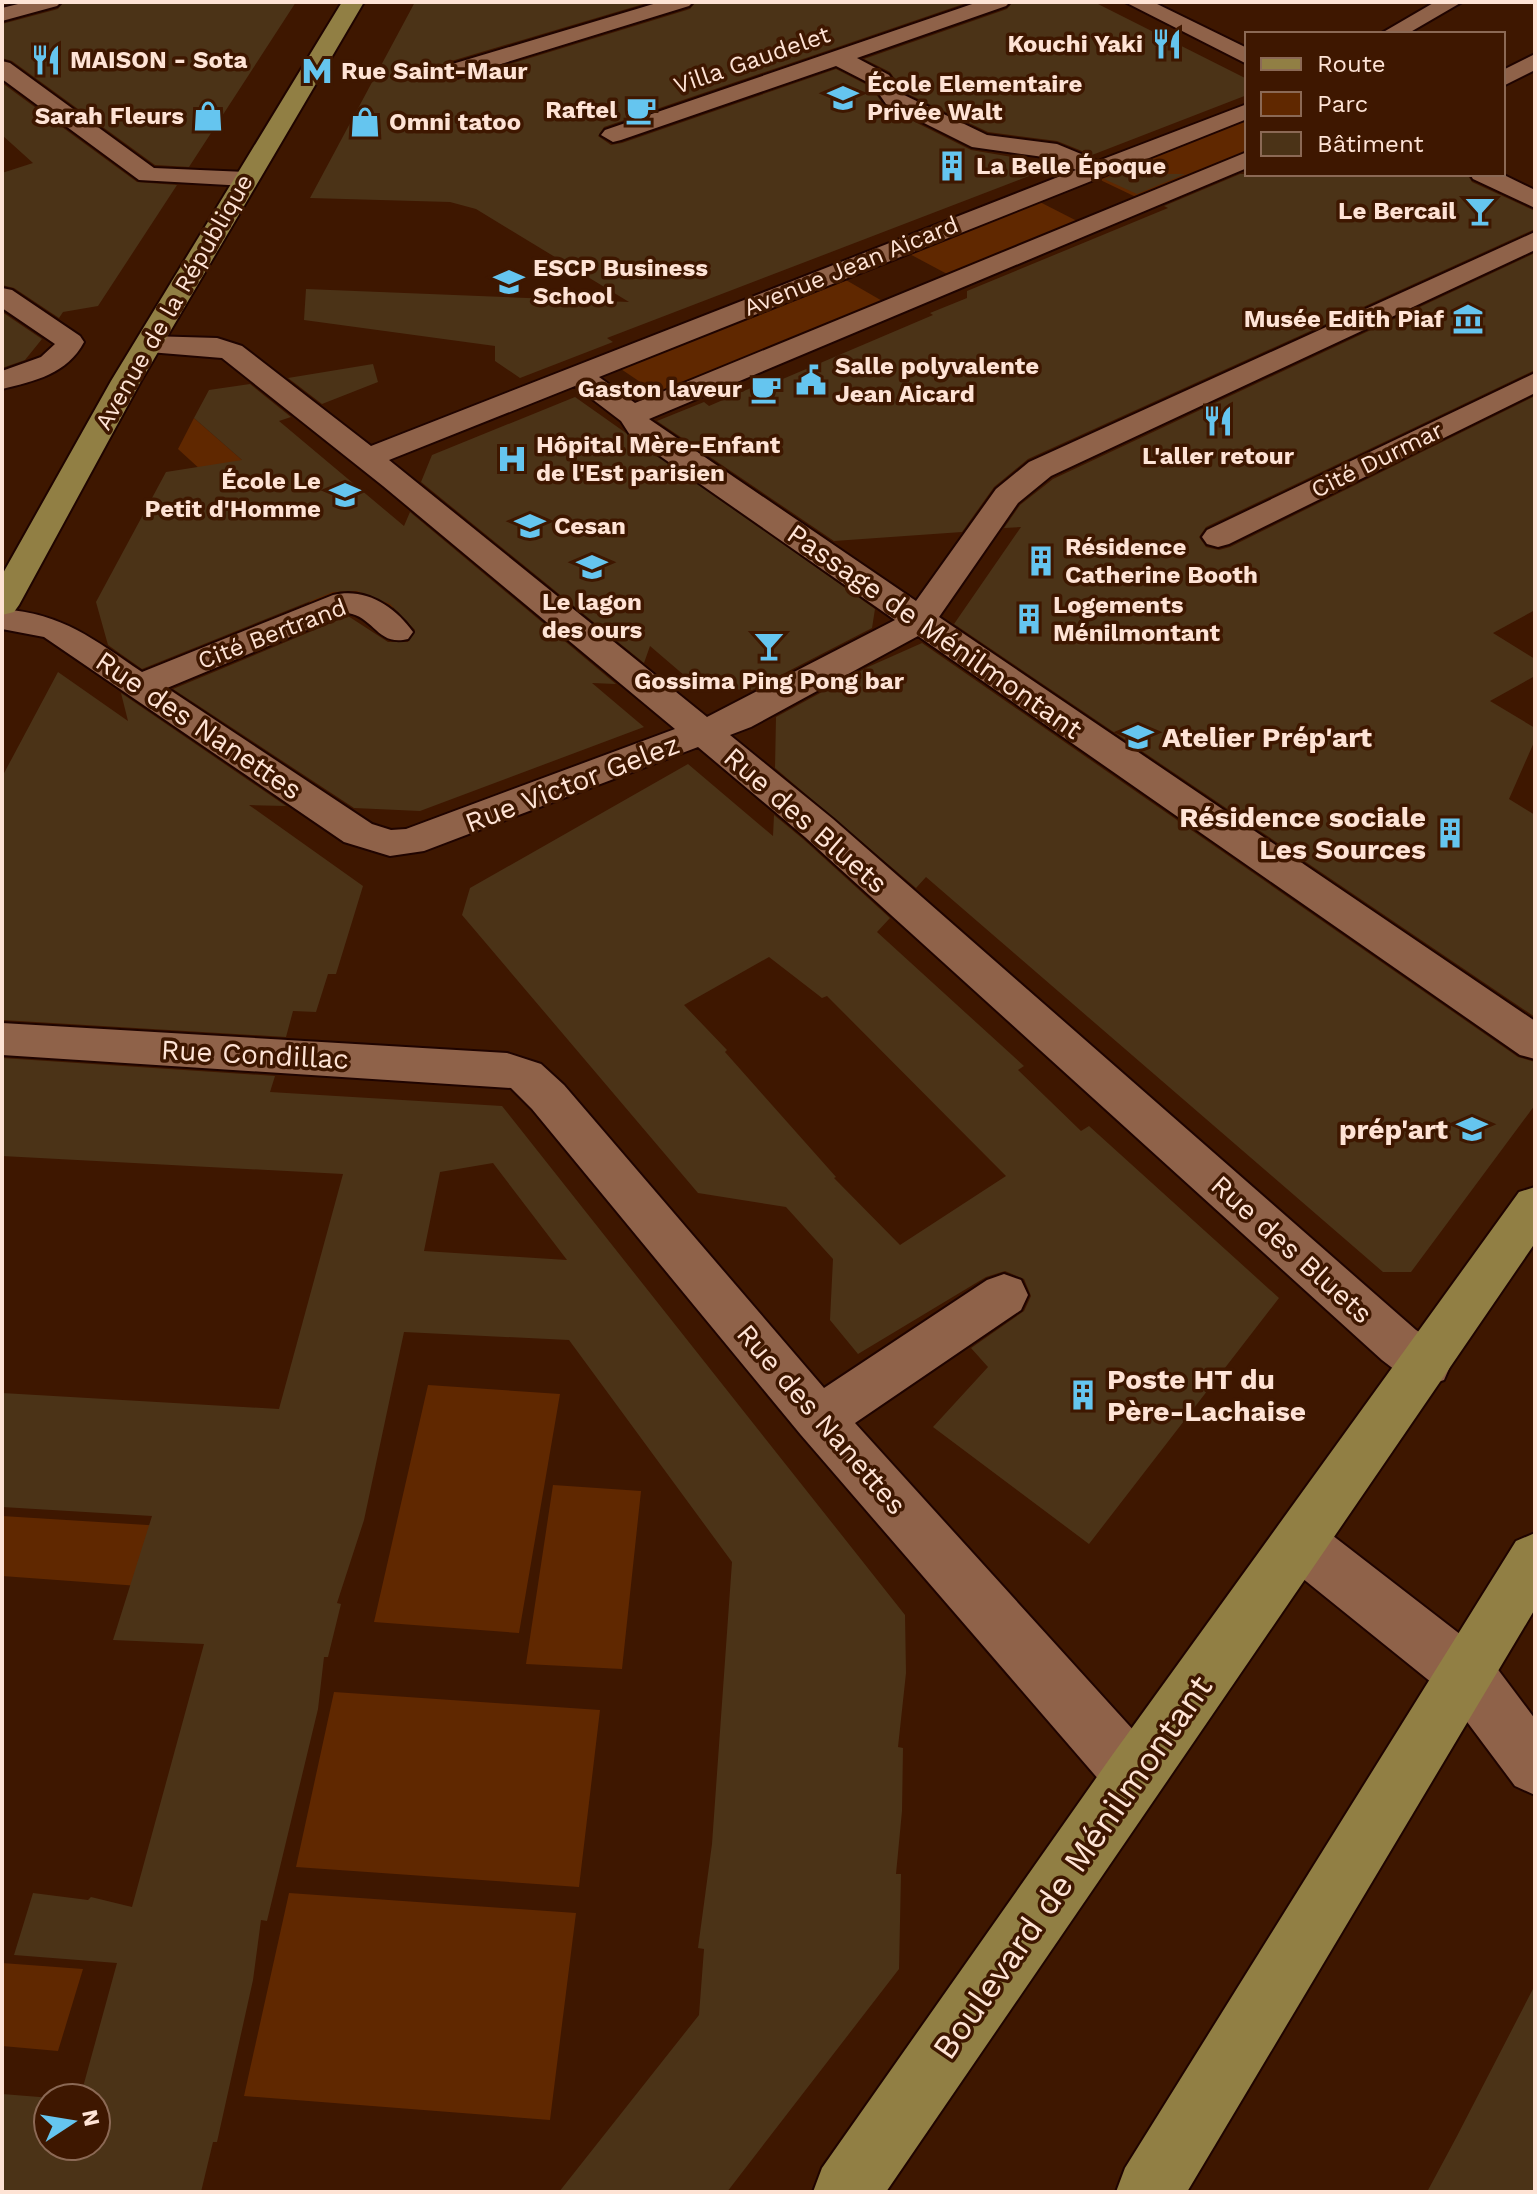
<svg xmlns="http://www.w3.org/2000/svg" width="1537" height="2194" viewBox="0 0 1537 2194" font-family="'Work Sans',sans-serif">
<rect width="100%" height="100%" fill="#3e1700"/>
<path fill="#602800" d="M1247 115V153L1138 198 1092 176Z
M1034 199 1079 222 949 275 904 251Z
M839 276 884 302 658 394 615 365Z
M194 418 404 602 392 608C364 589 339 598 308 605L320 579 178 449Z
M428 1385 560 1394 519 1633 374 1622Z
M553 1485 641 1491 622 1669 526 1664Z
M2 1516 212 1529 194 1590 2 1576Z
M334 1692 600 1710 579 1887 296 1867Z
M289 1893 576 1913 550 2120 244 2096Z
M2 1963 83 1969 58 2051 2 2046Z"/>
<path fill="#4b3317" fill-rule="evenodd" d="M64 2H296L189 167 155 165 12 61 2 58V24L58 9Z
M415 2H650L448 62 443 71 458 80 690 9 696 2H969L604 127 598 136 611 145 622 143 836 69 871 87 885 107 971 150 1058 165 607 338 613 342 520 378 495 361V346L304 320 306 289 629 302 476 209 450 202 310 198Z
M1013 2H1094L1247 79V95L1092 155 1057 141 988 132 904 92 890 72 864 59 1007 9Z
M2 83 137 182 177 185 98 306 63 312 59 318 14 288 2 285V173L33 163 2 135Z
M1117 174H1185L1137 194 1104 179Z
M1240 174H1467L1472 182 1535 211V229L1028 459 994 487 962 532 834 541 657 421 704 402 709 406 774 378 778 381 933 315 930 313 967 298V291L1168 208 1164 206Z
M1535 253V370L1206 527 1199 537 1206 547 1219 550 1230 547 1535 396V610L1493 633 1535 659V676L1490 701 1535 728V740L1509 799 1535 815V1017L954 624 1021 527 1004 528 1020 505 1053 479Z
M2 312 42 339 25 360 2 368Z
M373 364 378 382 322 404 288 378Z
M250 384 291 417 279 421 404 526 410 512 616 684 592 683 644 727 420 811 354 808 173 689 348 616 388 642H408L415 630 390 604 357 591 333 592 142 669 108 645 96 602 166 472 242 460 194 418 209 390Z
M575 397 875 609 872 628 752 690 699 688 650 646 644 663 421 482 432 455Z
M922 643 1518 1057 1535 1062V1105L1411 1272H1383L926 877 916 888 775 768 776 717 868 667Z
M58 672 128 721 121 693 286 806 249 805 363 886 336 974H328L316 1012 293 1011 286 1037 2 1020V777Z
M688 764 773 836 774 815 803 839 890 918 877 932 1024 1066 1018 1070 1081 1131 1089 1126 1279 1298 1089 1544 933 1427 988 1367 971 1348 1024 1311 1031 1296 1024 1279 1005 1271 986 1277 858 1354 830 1320 833 1259 786 1207 698 1193 462 915 470 888ZM769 957 822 998 827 996 1006 1176 900 1245 834 1178 836 1177 725 1052 727 1050 684 1005Z
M2 1058 275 1076 270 1092 502 1106 905 1615 906 1673 898 1747 903 1748 902 1811 896 1874H901L899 1969 727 2192H559L699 2015 704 1949 698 1948 712 1844 732 1562 569 1340 404 1332 364 1520 337 1603 341 1604 328 1657H324L318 1709 267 1921 261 1920 253 1980 217 2142H213L201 2192H2V2094L52 2098H48V2146H96V2098H80L117 1963 14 1955 33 1893 88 1900 91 1897 132 1907 204 1644 113 1640 152 1516 2 1507V1393L279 1409 343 1174 2 1156ZM493 1163 567 1260 424 1251 440 1172Z
M1535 1985V2192H1427L1456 2138Z"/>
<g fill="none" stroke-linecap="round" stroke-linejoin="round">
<g stroke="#1f0400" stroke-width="4">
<path id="minor" d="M26 2H61L57 6 2 21V8Z
M660 2H693L689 6 465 75 457 77 446 70 449 65Z
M978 2H1010L1006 6 857 58 889 75 902 94 987 135 1057 144 1098 161 1247 104V119L599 377 635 403 1247 152V168L649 419 916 601 996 489 1029 462 1535 232V250L1051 476 1018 503 939 617 1535 1021V1059L1520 1055 918 636 751 727 730 735 833 819 1416 1330 1444 1348 1451 1364 1444 1380 1426 1386 1408 1380 1382 1360 805 837 698 747 424 851 390 856 344 842 44 637 2 629V609C64 614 93 639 142 672L333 595C365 587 395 606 413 632L408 639C378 647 374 617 348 613L167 688 372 824 391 830 406 829 675 729 383 486 222 358 149 352 139 350 135 344 139 338 149 336 217 338 242 346 371 446 1076 170 1051 158 972 147 886 104 873 85 836 66 621 140 613 142 601 135 605 130ZM575 386 621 421 630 435 895 620 707 717 389 460Z
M1125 2H1153L1247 48V64Z
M1435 2H1462L1407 34H1380Z
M1535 54V70L1503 86V70Z
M2 61 10 63 154 168 246 172 258 179 246 186 139 180 2 79Z
M1470 174H1502L1535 190V208L1473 179Z
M2 288 12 290 80 336 84 342C67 374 35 381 2 389V371L41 357 55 344 2 308Z
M1535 373V393L1229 544 1218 547 1207 544 1202 537 1207 530Z
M2 1023 507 1053 541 1064 564 1085 824 1388 987 1280 1004 1274 1021 1280 1028 1295 1021 1310 855 1423 1155 1754 1163 1775 1155 1796 1134 1804 1113 1796 801 1435 532 1109 511 1088 2 1055Z
M1300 1518 1319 1525 1487 1655 1535 1719V1795L1515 1786 1447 1695 1281 1561 1273 1543 1281 1525Z"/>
</g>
<g stroke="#1f0400" stroke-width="4">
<path id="major" d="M342 2H364L141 381 19 605 14 612 2 615V575L111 381Z
M1535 1187V1243L886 2192H813L822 2168 1113 1754 1519 1192Z
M1535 1533V1609L1187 2192H1116L1125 2168 1516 1541Z"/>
</g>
<use href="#minor" fill="#8f6249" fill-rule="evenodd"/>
<use href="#major" fill="#917f44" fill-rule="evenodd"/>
</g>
<defs>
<g id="restaurant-bare" transform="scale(2.4)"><path d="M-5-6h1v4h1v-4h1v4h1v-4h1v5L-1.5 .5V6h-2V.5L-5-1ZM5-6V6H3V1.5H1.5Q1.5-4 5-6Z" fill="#65c5ef" stroke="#3e1700" stroke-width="2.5" paint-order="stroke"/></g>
<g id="metro-bare" transform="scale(2.4)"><path d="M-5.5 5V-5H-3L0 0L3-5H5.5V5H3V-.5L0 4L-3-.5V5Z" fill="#65c5ef" stroke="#3e1700" stroke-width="2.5" paint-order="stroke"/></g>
<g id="school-bare" transform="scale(2.4)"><path d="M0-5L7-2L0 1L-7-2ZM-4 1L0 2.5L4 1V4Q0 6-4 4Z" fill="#65c5ef" stroke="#3e1700" stroke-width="2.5" paint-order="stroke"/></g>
<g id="cafe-bare" transform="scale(2.4)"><path d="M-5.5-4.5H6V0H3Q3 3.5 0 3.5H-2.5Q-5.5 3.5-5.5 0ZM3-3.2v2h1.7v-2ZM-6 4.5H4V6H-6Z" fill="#65c5ef" stroke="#3e1700" stroke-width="2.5" paint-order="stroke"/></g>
<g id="shop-bare" transform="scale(2.4)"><path d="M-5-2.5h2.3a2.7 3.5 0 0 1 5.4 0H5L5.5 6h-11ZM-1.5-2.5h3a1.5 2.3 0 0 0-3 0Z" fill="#65c5ef" stroke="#3e1700" stroke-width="2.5" paint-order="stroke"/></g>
<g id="building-bare" transform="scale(2.4)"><path d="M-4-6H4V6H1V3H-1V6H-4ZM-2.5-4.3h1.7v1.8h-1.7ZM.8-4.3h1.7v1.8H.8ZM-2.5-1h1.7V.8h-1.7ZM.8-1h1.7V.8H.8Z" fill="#65c5ef" stroke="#3e1700" stroke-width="2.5" paint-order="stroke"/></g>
<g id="bar-bare" transform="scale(2.4)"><path d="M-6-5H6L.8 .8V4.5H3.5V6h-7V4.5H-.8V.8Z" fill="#65c5ef" stroke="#3e1700" stroke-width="2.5" paint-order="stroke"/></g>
<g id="university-bare" transform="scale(2.4)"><path d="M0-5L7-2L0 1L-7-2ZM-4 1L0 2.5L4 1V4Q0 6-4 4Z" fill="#65c5ef" stroke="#3e1700" stroke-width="2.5" paint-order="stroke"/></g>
<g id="museum-bare" transform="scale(2.4)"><path d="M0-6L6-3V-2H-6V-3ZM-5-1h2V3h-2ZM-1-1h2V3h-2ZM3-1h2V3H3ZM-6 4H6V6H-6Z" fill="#65c5ef" stroke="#3e1700" stroke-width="2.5" paint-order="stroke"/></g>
<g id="civic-bare" transform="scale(2.4)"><path d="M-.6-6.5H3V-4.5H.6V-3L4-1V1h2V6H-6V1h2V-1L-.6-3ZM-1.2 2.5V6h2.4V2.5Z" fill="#65c5ef" stroke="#3e1700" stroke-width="2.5" paint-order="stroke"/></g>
<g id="hospital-bare" transform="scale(2.4)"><path d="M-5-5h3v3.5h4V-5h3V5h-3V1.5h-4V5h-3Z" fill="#65c5ef" stroke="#3e1700" stroke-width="2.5" paint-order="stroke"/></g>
</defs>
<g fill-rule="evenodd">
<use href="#restaurant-bare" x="1167" y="44"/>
<use href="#restaurant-bare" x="46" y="60"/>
<use href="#metro-bare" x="317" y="71"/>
<use href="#school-bare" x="843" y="98"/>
<use href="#cafe-bare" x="641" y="110"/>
<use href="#shop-bare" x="208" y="116"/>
<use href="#shop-bare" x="365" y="122"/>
<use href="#building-bare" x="952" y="166"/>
<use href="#bar-bare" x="1480" y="211"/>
<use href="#university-bare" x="509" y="282"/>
<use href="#museum-bare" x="1468" y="319"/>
<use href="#civic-bare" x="811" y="380"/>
<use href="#cafe-bare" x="766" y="389"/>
<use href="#restaurant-bare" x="1218" y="421"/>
<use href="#hospital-bare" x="512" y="459"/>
<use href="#school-bare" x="345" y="495"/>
<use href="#university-bare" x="530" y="526"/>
<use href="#building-bare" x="1041" y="561"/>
<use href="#school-bare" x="592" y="567"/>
<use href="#building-bare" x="1029" y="619"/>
<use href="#bar-bare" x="769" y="646"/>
<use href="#university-bare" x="1138" y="737"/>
<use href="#building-bare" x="1450" y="833"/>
<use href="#university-bare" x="1472" y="1129"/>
<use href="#building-bare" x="1083" y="1395"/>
</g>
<g text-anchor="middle" stroke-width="7" stroke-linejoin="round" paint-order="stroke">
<g font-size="24" font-weight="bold" fill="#fee3d5" stroke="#3e1700" text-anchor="start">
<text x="1143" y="52" text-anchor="end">Kouchi Yaki</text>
<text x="70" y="68">MAISON - Sota</text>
<text x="341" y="79">Rue Saint-Maur</text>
<text x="867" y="92">École Elementaire<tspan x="867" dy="28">Privée Walt</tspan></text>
<text x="617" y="118" text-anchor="end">Raftel</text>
<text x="184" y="124" text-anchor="end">Sarah Fleurs</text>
<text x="389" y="130">Omni tatoo</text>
<text x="976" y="174">La Belle Époque</text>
<text x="1456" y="219" text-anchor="end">Le Bercail</text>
<text x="533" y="276">ESCP Business<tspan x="533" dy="28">School</tspan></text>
<text x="1444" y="327" text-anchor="end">Musée Edith Piaf</text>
<text x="835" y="374">Salle polyvalente<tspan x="835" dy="28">Jean Aicard</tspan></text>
<text x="742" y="397" text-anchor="end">Gaston laveur</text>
<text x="536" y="453">Hôpital Mère-Enfant<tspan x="536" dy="28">de l'Est parisien</tspan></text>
<text x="1218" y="464" text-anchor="middle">L'aller retour</text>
<text x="321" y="489" text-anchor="end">École Le<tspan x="321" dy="28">Petit d'Homme</tspan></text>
<text x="554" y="534">Cesan</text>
<text x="1065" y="555">Résidence<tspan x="1065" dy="28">Catherine Booth</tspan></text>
<text x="592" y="610" text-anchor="middle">Le lagon<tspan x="592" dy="28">des ours</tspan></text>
<text x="1053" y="613">Logements<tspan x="1053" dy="28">Ménilmontant</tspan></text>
<text x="769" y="689" text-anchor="middle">Gossima Ping Pong bar</text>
</g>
<g font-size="24" fill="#fee3d5" stroke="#3e1700">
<text transform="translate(752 60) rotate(-19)" y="8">Villa Gaudelet</text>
<text transform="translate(851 266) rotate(-22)" y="8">Avenue Jean Aicard</text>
<text transform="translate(174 302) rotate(-60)" y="8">Avenue de la République</text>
<text transform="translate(1377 460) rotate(-26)" y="8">Cité Durmar</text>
<text transform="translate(272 634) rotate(-21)" y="8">Cité Bertrand</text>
</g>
<g font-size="28" fill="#fee3d5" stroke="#3e1700">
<text transform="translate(935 631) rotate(35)" y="10">Passage de Ménilmontant</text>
<text transform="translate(199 725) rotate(34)" y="10">Rue des Nanettes</text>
<text transform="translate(572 783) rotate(-21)" y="10">Rue Victor Gelez</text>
<text transform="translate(806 820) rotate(41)" y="10">Rue des Bluets</text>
<text transform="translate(255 1054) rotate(3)" y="10">Rue Condillac</text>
<text transform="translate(1292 1249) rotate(42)" y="10">Rue des Bluets</text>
<text transform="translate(822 1419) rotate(49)" y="10">Rue des Nanettes</text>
</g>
<g font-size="28" font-weight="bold" fill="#fee3d5" stroke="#3e1700" text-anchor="start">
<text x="1162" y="747">Atelier Prép'art</text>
<text x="1426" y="827" text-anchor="end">Résidence sociale<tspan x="1426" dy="32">Les Sources</tspan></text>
<text x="1448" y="1139" text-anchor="end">prép'art</text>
<text x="1107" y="1389">Poste HT du<tspan x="1107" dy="32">Père-Lachaise</tspan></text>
</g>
<g font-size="34" fill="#fee3d5" stroke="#3e1700">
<text transform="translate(1072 1867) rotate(-55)" y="12">Boulevard de Ménilmontant</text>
</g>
</g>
<rect width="1537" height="2194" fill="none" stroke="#fee3d5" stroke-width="8"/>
<rect x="1245" y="32" width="260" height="144" fill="#3e1700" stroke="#8b6955" stroke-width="2"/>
<rect x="1261" y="58" width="40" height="12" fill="#917f44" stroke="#8b6955" stroke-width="2"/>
<text x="1317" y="72" font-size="24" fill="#fee3d5">Route</text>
<rect x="1261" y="92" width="40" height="24" fill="#602800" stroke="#8b6955" stroke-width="2"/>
<text x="1317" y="112" font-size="24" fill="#fee3d5">Parc</text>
<rect x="1261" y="132" width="40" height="24" fill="#4b3317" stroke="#8b6955" stroke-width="2"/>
<text x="1317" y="152" font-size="24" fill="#fee3d5">Bâtiment</text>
<g transform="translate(72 2122) rotate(78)"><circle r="38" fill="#3e1700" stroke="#8b6955" stroke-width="2"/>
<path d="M0-6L14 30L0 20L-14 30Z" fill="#65c5ef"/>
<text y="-12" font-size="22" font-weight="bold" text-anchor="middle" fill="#fee3d5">N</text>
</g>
</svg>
